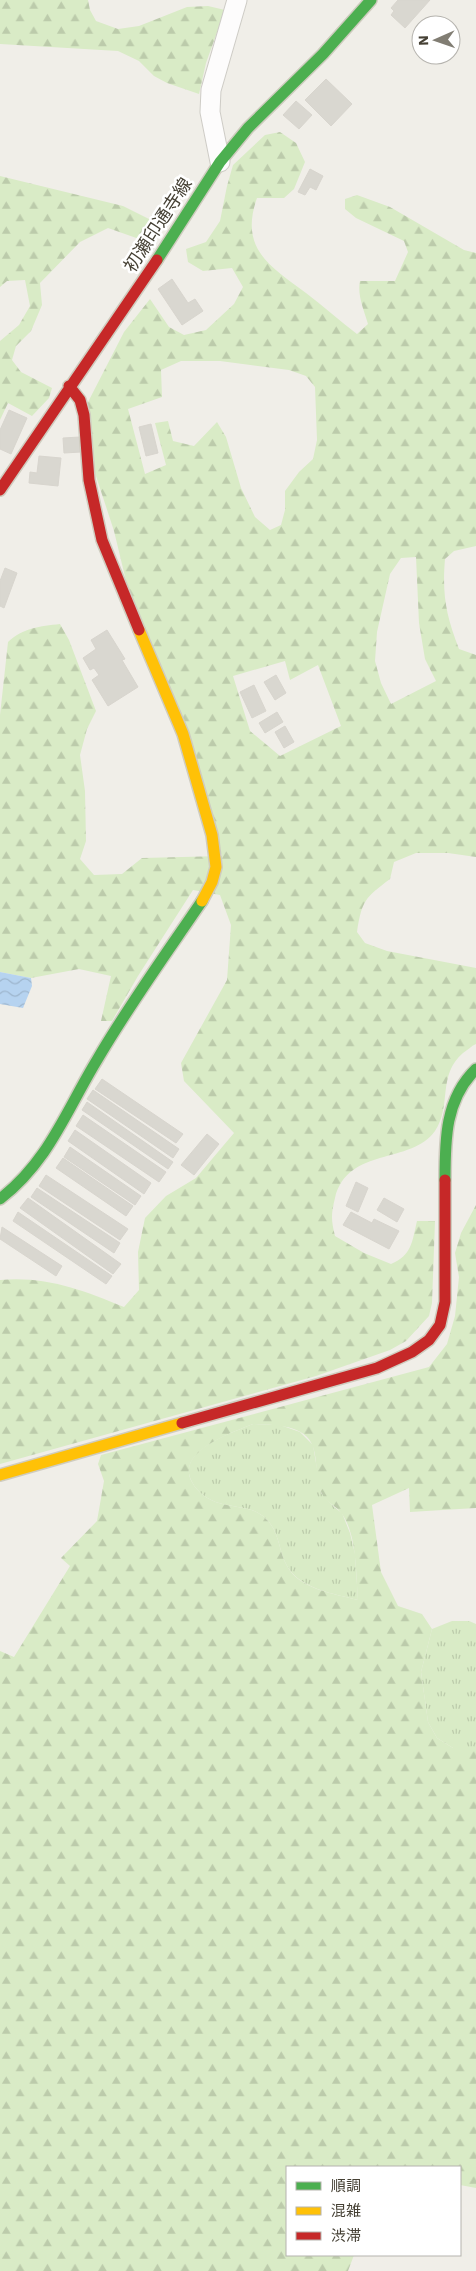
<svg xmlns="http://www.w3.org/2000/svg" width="476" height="2271" viewBox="0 0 476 2271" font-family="'Work Sans','Noto Sans JP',sans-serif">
<defs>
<pattern id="grass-tufts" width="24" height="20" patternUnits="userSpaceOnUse" patternTransform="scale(1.25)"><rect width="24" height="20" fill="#d9ebc6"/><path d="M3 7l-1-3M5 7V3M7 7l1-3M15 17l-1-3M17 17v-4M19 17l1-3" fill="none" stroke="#bccbab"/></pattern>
<pattern id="forest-firs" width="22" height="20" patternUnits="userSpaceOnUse" patternTransform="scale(1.25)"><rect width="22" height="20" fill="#d9ebc6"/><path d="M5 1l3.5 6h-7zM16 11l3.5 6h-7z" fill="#bccbab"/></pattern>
<pattern id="water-waves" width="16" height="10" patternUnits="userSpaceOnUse" patternTransform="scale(1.25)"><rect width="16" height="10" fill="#b6d3f0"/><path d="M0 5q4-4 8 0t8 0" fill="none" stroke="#9eb6ce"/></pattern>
</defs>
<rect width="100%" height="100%" fill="#f0eee8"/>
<path fill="url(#grass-tufts)" d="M253 1424 280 1425 300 1432 313 1445 321 1493 334 1507 342 1513 350 1533 355 1554 358 1600C335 1594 300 1589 287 1566 278 1550 280 1531 265 1518 253 1506 234 1508 219 1503 208 1500 197 1492 192 1482 175 1451 231 1433 253 1424Z
M452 1621H469L476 1624V1748H453L437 1738 428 1722 421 1672 432 1629Z"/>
<path fill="url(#forest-firs)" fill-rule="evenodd" d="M0 0H88L90 10 96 21 118 29 139 26 187 7 208 6 225 10 206 63 199 94 167 83 154 76 139 61 118 51 0 44Z
M280 132 296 143 305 162 294 189 284 198H257C239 249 270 266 306 293 323 306 340 321 357 334L368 324C364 310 357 295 360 281H395L408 252 404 241 356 218 345 209V199L357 195 390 207 464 250 476 253V546L454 551 445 559C442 595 446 615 459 649L476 655V857L448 853H416L394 862 390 879C365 898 362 900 357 932L365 943 387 951 476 968V1044C471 1046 468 1050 463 1053 437 1075 452 1106 435 1131 411 1165 348 1146 335 1198 331 1214 331 1220 335 1236L364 1253 391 1264C412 1255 412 1242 417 1221H435L432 1303 429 1316 406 1341 390 1350 316 1376 0 1464V1280C47 1276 82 1290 124 1307L139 1290 138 1252 145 1218 166 1196 196 1178 234 1133 184 1081 181 1063 227 980 231 925 220 895 193 890 138 976 112 1021H101L111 976 79 969 31 978 0 972V715L8 642C23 628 40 626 60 624L69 640 96 711 87 729 80 755 85 791 86 841 80 859 94 875 122 874 142 858 222 856 127 585 114 531 95 473 87 404 124 332 150 299 169 327 184 335 206 330 234 304 243 287 232 268 203 271 188 262 186 249 206 242 220 221 227 186 233 165 265 135ZM181 361H220L289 370 306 376 315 387 317 440 313 459 299 472 285 491V510L281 525 270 530 255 517 241 488 226 437 217 422 194 446 173 441 168 421 155 423 166 465 145 474 128 409 162 397 161 370ZM416 557 419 623 425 659 436 681 391 704 381 683 375 661 377 632 390 574 401 558ZM285 661 290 680 318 665 341 726 280 756 250 731 233 676Z
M0 176 123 206 155 222 158 230 152 241 142 240 108 228 80 242 40 283 42 305 31 331 16 346 12 360 21 372 52 388 49 398 32 416 8 403 0 420V341L19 325 30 306 25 280 7 281 0 287Z
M476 1205V1508L410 1512 409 1488 372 1505 381 1572 398 1606 422 1614 432 1629 421 1672 428 1722 437 1738 453 1748H476V2188L460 2185V2167H287V2255H354L348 2271H0V1651L14 1657 70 1566 61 1558 97 1521 104 1481 98 1464 101 1455 429 1367 447 1344 455 1316 459 1277 455 1253 461 1233ZM253 1424C272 1425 306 1424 313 1447 318 1461 315 1479 321 1492 325 1502 337 1506 342 1514 357 1535 356 1575 358 1600 335 1594 299 1589 287 1566 278 1550 280 1531 265 1518 253 1506 234 1508 219 1503 208 1500 197 1492 192 1482 175 1452 231 1433 253 1424Z"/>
<path fill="url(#water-waves)" d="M0 972 31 978 32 986 23 1008 0 1004Z"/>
<path fill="#d9d7d0" stroke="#d8d5ce" d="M398 0H430L405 28 391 15 394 11 391 8Z
M326 79 352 104 331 126 305 100Z
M296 101 312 115 299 129 283 115Z
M310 169 323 176 316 190 310 187 305 195 298 192Z
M172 279 188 303 195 299 203 311 182 325 158 289Z
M9 410 27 418 11 454 0 449V430Z
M151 424 158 453 146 456 139 427Z
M80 437 81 452 64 453 63 438Z
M39 456 61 458 58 486 29 483 30 472 37 473Z
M5 568 17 573 4 608 0 606V581Z
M107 630 125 659 122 660 138 687 108 706 92 680 99 675 94 668 90 670 83 658 96 649 91 640Z
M276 675 286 693 275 700 264 682Z
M254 685 266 711 252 718 240 692Z
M277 712 283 722 265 733 259 723Z
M285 726 294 742 284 748 275 732Z
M102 1079 183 1134 176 1143 95 1089Z
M93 1090 179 1149 173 1158 87 1099Z
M87 1102 173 1162 168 1169 82 1110Z
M83 1115 166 1172 159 1182 76 1126Z
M75 1130 151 1183 144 1194 68 1141Z
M207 1134 219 1144 194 1175 181 1165Z
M70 1147 141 1196 135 1205 64 1157Z
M63 1158 133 1206 126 1216 56 1168Z
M46 1175 128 1229 120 1240 39 1186Z
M356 1182 368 1188 358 1212 346 1206Z
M37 1188 120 1243 114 1253 31 1197Z
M28 1198 121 1264 113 1274 20 1208Z
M384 1198 404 1209 397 1222 377 1210Z
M18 1212 112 1276 106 1284 13 1221Z
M351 1212 372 1223 374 1219 399 1231 389 1249 343 1225Z
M2 1227 62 1266 56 1276 0 1239Z"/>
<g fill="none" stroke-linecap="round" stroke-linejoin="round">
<g stroke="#ceccc6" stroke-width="21">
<path id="street" d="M220 162 210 112 211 90 237 0"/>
</g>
<g stroke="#cfccbf" stroke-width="14">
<path id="fast" d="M157 260 220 162 248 128 323 54 371 0
M445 1180C445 1140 445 1099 476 1069
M0 1199C49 1161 66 1111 97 1060 129 1005 166 954 202 901"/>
</g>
<g stroke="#cfccbf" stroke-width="14">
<path id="slow" d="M139 630 183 734 212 835 216 867 212 882 202 901
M0 1475 182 1423"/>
</g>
<g stroke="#cfccbf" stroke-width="14">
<path id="jam" d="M69 386 80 400 84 415 89 480 102 540 139 630
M0 490 157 260
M182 1423 377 1368 412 1352 429 1340 440 1325 445 1302V1180"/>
</g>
<use href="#street" stroke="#fdfcfc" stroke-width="19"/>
<use href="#fast" stroke="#4caf50" stroke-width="11"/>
<use href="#slow" stroke="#ffc107" stroke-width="11"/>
<use href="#jam" stroke="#c62828" stroke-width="11"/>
</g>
<g text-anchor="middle" stroke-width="5" stroke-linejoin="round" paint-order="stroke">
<g font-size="18" fill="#454034" stroke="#fff">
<text transform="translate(158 225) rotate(-57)" y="6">初瀬印通寺線</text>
</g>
</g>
<rect x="286" y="2166" width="175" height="90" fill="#ffffff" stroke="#b5b3ae"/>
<rect x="296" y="2182" width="25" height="8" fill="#4caf50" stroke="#b5b3ae"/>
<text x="331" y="2191" font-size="15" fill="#454034">順調</text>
<rect x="296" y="2207" width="25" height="8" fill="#ffc107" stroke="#b5b3ae"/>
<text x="331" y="2216" font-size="15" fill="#454034">混雑</text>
<rect x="296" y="2232" width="25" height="8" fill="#c62828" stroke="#b5b3ae"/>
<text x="331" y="2241" font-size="15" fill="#454034">渋滞</text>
<g transform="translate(436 40) rotate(268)"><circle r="24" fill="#ffffff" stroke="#b5b3ae"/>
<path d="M0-4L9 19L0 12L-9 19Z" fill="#817d73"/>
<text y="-8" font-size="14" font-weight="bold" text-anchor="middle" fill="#454034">N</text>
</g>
</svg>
